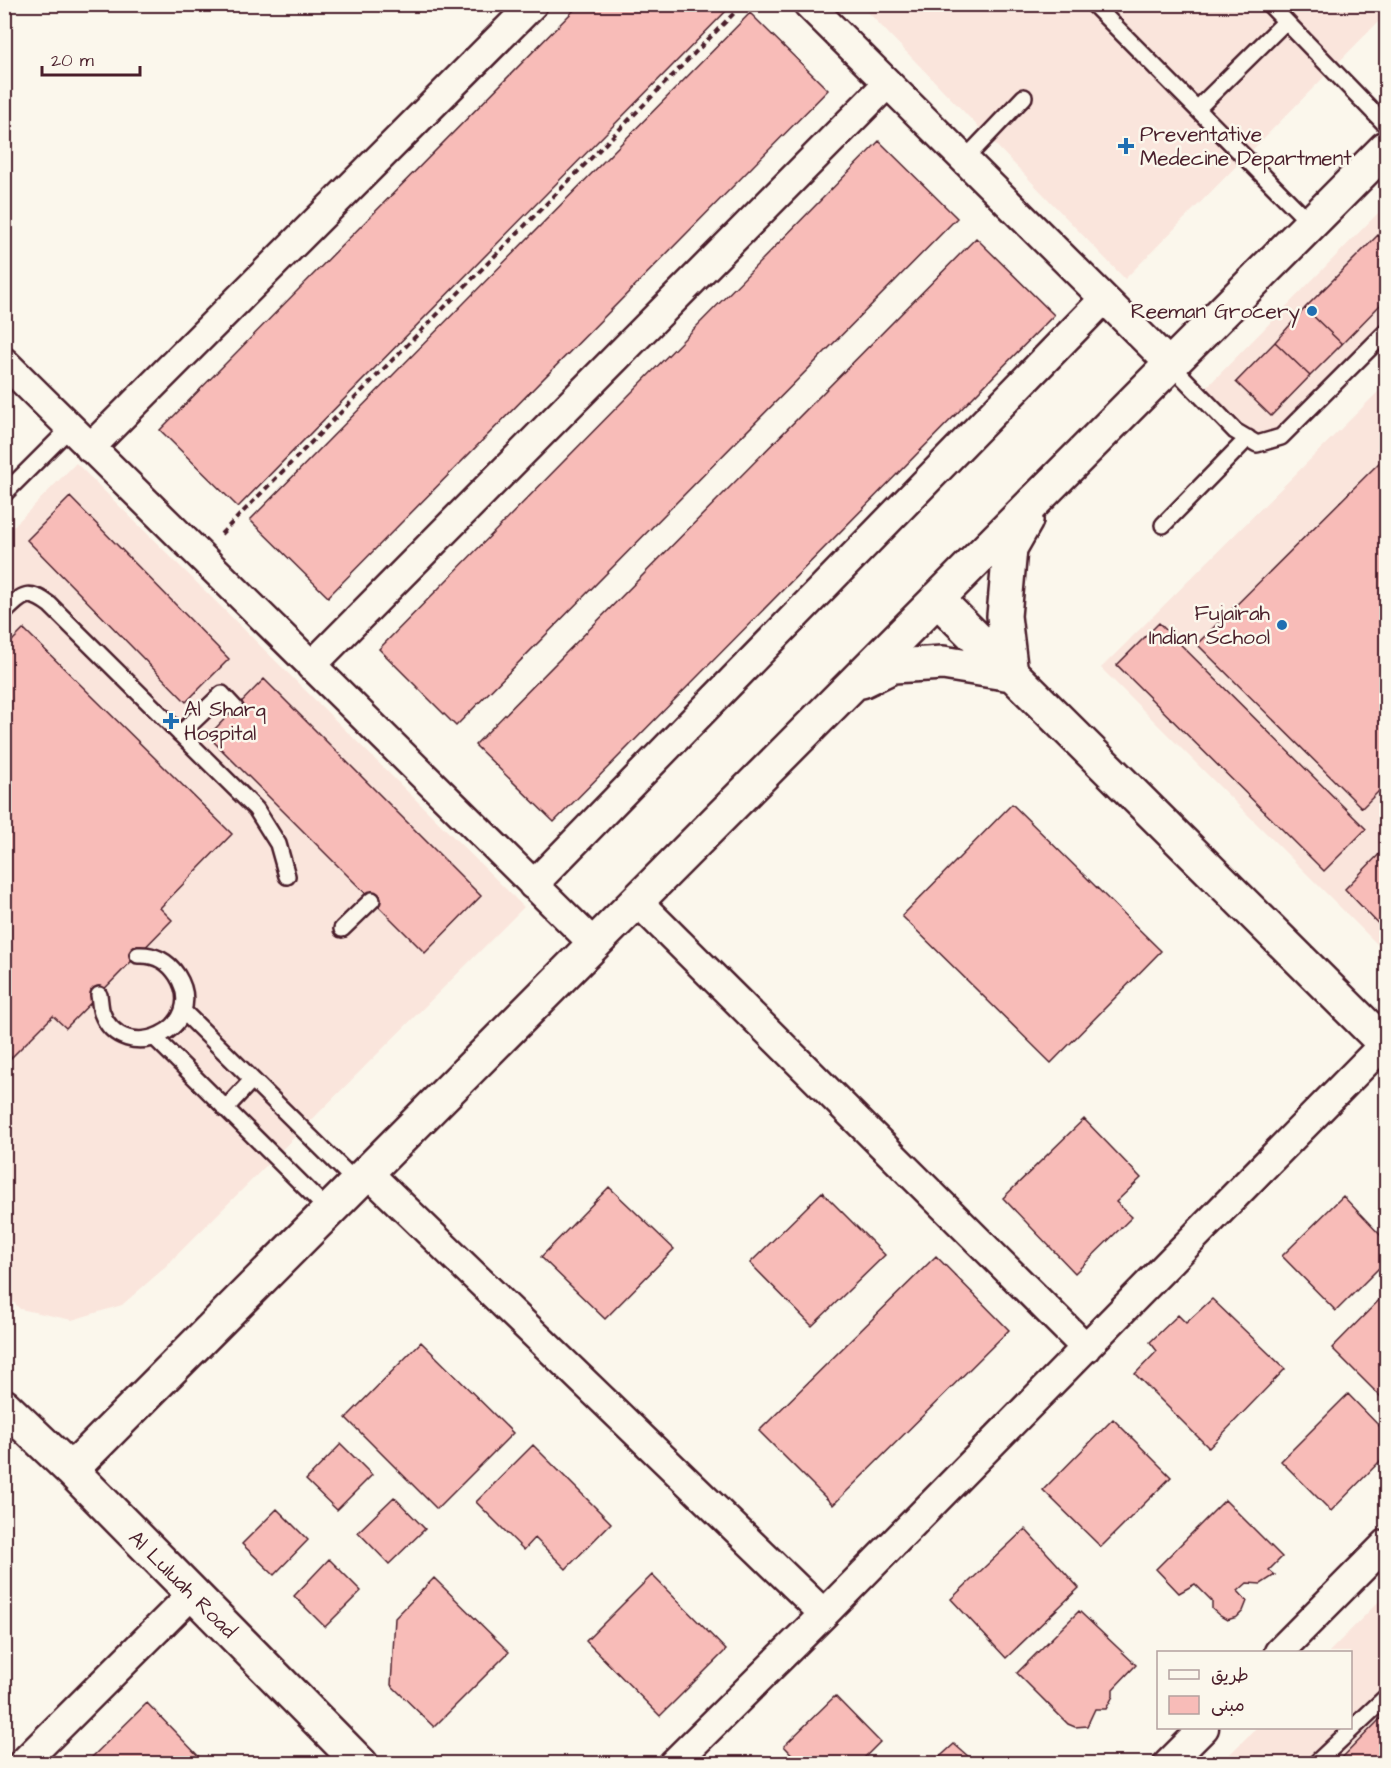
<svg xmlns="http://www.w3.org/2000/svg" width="1391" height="1768" viewBox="0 0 1391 1768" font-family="'Architects Daughter','Playpen Sans Arabic',sans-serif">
<rect width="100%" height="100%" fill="#fbf7ec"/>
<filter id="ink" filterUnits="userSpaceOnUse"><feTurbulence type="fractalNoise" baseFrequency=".0167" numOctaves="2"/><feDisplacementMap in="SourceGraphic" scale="12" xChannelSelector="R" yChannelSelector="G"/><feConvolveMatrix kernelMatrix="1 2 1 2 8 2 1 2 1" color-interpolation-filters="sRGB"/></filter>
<g filter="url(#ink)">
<path fill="#fae5dc" d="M1386 4V14L1125 279 861 5Z
M1386 205V321L1263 446 1204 390Z
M1386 384V953L1101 668Z
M76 463 524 907 161 1271 122 1305 72 1320 20 1309 5 1293 4 536Z
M1386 1594V1763L1220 1764 1256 1728H1350V1652H1329Z"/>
<path fill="#f8bcb8" stroke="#4a1f2b" stroke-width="1.5" d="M580 4H733L238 507 160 430Z
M750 13 828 90 328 597 250 520Z
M879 141 957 218 456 726 379 649Z
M1378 235 1386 243V299L1342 344 1305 308Z
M976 238 1054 315 554 822 475 745Z
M1305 308 1342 344 1310 376 1275 342Z
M1275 342 1310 376 1271 416 1236 382Z
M1386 456V784L1362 808 1197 644Z
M70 497 229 659 186 702 27 540Z
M1159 623 1366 829 1324 871 1117 665Z
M24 629 232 834 160 908 172 920 66 1028 53 1016 4 1065V649Z
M264 679 481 896 425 953 208 736Z
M1012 804 1161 951 1051 1063 902 916Z
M1386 847V932L1345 889Z
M1084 1119 1141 1178 1116 1202 1132 1217 1075 1273 1003 1198Z
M609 1187 674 1249 605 1319 541 1257Z
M822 1192 885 1255 812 1326 750 1263Z
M1343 1196 1386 1241V1261L1336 1311 1282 1256Z
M936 1256 1009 1330 833 1505 759 1431Z
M1386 1293V1402L1332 1348Z
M1212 1299 1285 1369 1209 1448 1135 1374 1157 1351 1150 1342 1178 1315 1186 1323Z
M421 1342 513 1433 437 1509 346 1418Z
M1348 1394 1386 1433V1455L1331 1511 1281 1461Z
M1113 1419 1171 1477 1101 1547 1043 1490Z
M341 1444 372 1475 337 1510 306 1480Z
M533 1445 611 1523 566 1569 535 1538 524 1550 476 1502Z
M394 1497 425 1529 389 1564 358 1532Z
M1225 1500 1282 1557 1269 1570 1275 1575 1261 1584 1247 1583 1238 1591 1247 1601 1243 1611 1237 1617 1227 1620 1220 1616 1212 1609V1601L1195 1584 1179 1593 1156 1569Z
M277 1509 308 1540 274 1575 242 1544Z
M1025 1529 1079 1588 1006 1658 951 1599Z
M329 1559 361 1591 325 1627 294 1596Z
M652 1575 726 1650 660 1716 586 1641Z
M434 1578 509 1652 434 1727 391 1685 395 1618Z
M1079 1611 1136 1665 1113 1689V1696L1106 1709H1095L1087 1726 1075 1727 1068 1724 1017 1673Z
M835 1696 880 1742 858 1764H801L784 1746Z
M147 1703 206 1764H92L89 1760Z
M1386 1713V1764H1336Z
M954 1744 977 1764H932Z"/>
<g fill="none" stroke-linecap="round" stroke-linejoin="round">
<g stroke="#4a1f2b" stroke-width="20">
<path id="lane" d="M1093 4 1311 224
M1269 4 1386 125
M1197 109 1285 22
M964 160 1024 97
M1171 365 1235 431 1257 444 1281 437 1386 332
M4 494 70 428
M1163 525 1248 438
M4 613C22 595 27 588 50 605L256 809 278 844 287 876
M180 734 222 694 235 708
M342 929 372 900
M99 995C100 1000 100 1008 102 1013 123 1068 211 1029 177 975 168 961 154 954 138 955
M183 1011 357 1183
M155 1038 329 1211
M225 1109 252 1080
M1315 1764 1386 1697"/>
</g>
<g stroke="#4a1f2b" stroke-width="33">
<path id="street" d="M808 4 1171 365
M4 362 594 944
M90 448 533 4
M311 666 887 84
M533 885 1104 299
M637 901 1086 1348
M367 1172 824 1614
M1279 1652 1386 1544
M22 1764 192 1594
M673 1764 824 1614 1385 1043
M1168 1764 1204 1728"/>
</g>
<g stroke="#4a1f2b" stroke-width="38">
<path id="secondary" d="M937 599 1386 1045
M862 681 893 666 943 663 1011 674 1004 616 1010 548 1026 520
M4 1406 71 1470 361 1764
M71 1470 1386 148"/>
</g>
<path stroke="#4a1f2b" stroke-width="4" stroke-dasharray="6 4.5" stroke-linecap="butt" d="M221 534 743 4"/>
<use href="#lane" stroke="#fbf7ec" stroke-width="15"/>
<use href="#street" stroke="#fbf7ec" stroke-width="28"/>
<use href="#secondary" stroke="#fbf7ec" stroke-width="33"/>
</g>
</g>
<g fill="#1f6fb2" stroke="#fbf7ec" stroke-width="2">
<path d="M1123 137h6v6h6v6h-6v6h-6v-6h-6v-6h6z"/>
<circle cx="1312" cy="311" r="6"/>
<circle cx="1282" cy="625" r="6"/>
<path d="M168 712h6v6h6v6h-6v6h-6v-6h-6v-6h6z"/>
</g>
<g text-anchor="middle" stroke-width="5" stroke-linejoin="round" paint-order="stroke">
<g font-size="21" fill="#4a1f2b" stroke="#fbf7ec" text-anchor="start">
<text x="1140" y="141">Preventative<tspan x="1140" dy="24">Medecine Department</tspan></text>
<text x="1300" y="318" text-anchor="end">Reeman Grocery</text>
<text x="1270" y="620" text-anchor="end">Fujairah<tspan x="1270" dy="24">Indian School</tspan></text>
<text x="184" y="716">Al Sharq<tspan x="184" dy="24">Hospital</tspan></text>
</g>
<g font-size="21" fill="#4a1f2b" stroke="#fbf7ec">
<text transform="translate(183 1584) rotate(45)" y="7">Al Luluah Road</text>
</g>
</g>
<rect width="1391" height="1768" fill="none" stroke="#fbf7ec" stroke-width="24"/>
<rect x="12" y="12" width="1367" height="1744" fill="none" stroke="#4a1f2b" stroke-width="2" filter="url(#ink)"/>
<rect x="1157" y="1651" width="195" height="78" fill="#fbf7ec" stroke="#b4a19f" stroke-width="1.5"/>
<rect x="1169" y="1670" width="30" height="9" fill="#fbf7ec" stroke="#b4a19f" stroke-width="1.5"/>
<text x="1211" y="1681" font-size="18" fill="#4a1f2b">طريق</text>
<rect x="1169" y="1696" width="30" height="18" fill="#f8bcb8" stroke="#b4a19f" stroke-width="1.5"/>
<text x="1211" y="1711" font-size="18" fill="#4a1f2b">مبنى</text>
<path d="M42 66v9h98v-9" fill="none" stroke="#4a1f2b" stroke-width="3"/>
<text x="51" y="66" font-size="18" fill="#4a1f2b" stroke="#fbf7ec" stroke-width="4.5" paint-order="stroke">20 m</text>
</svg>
